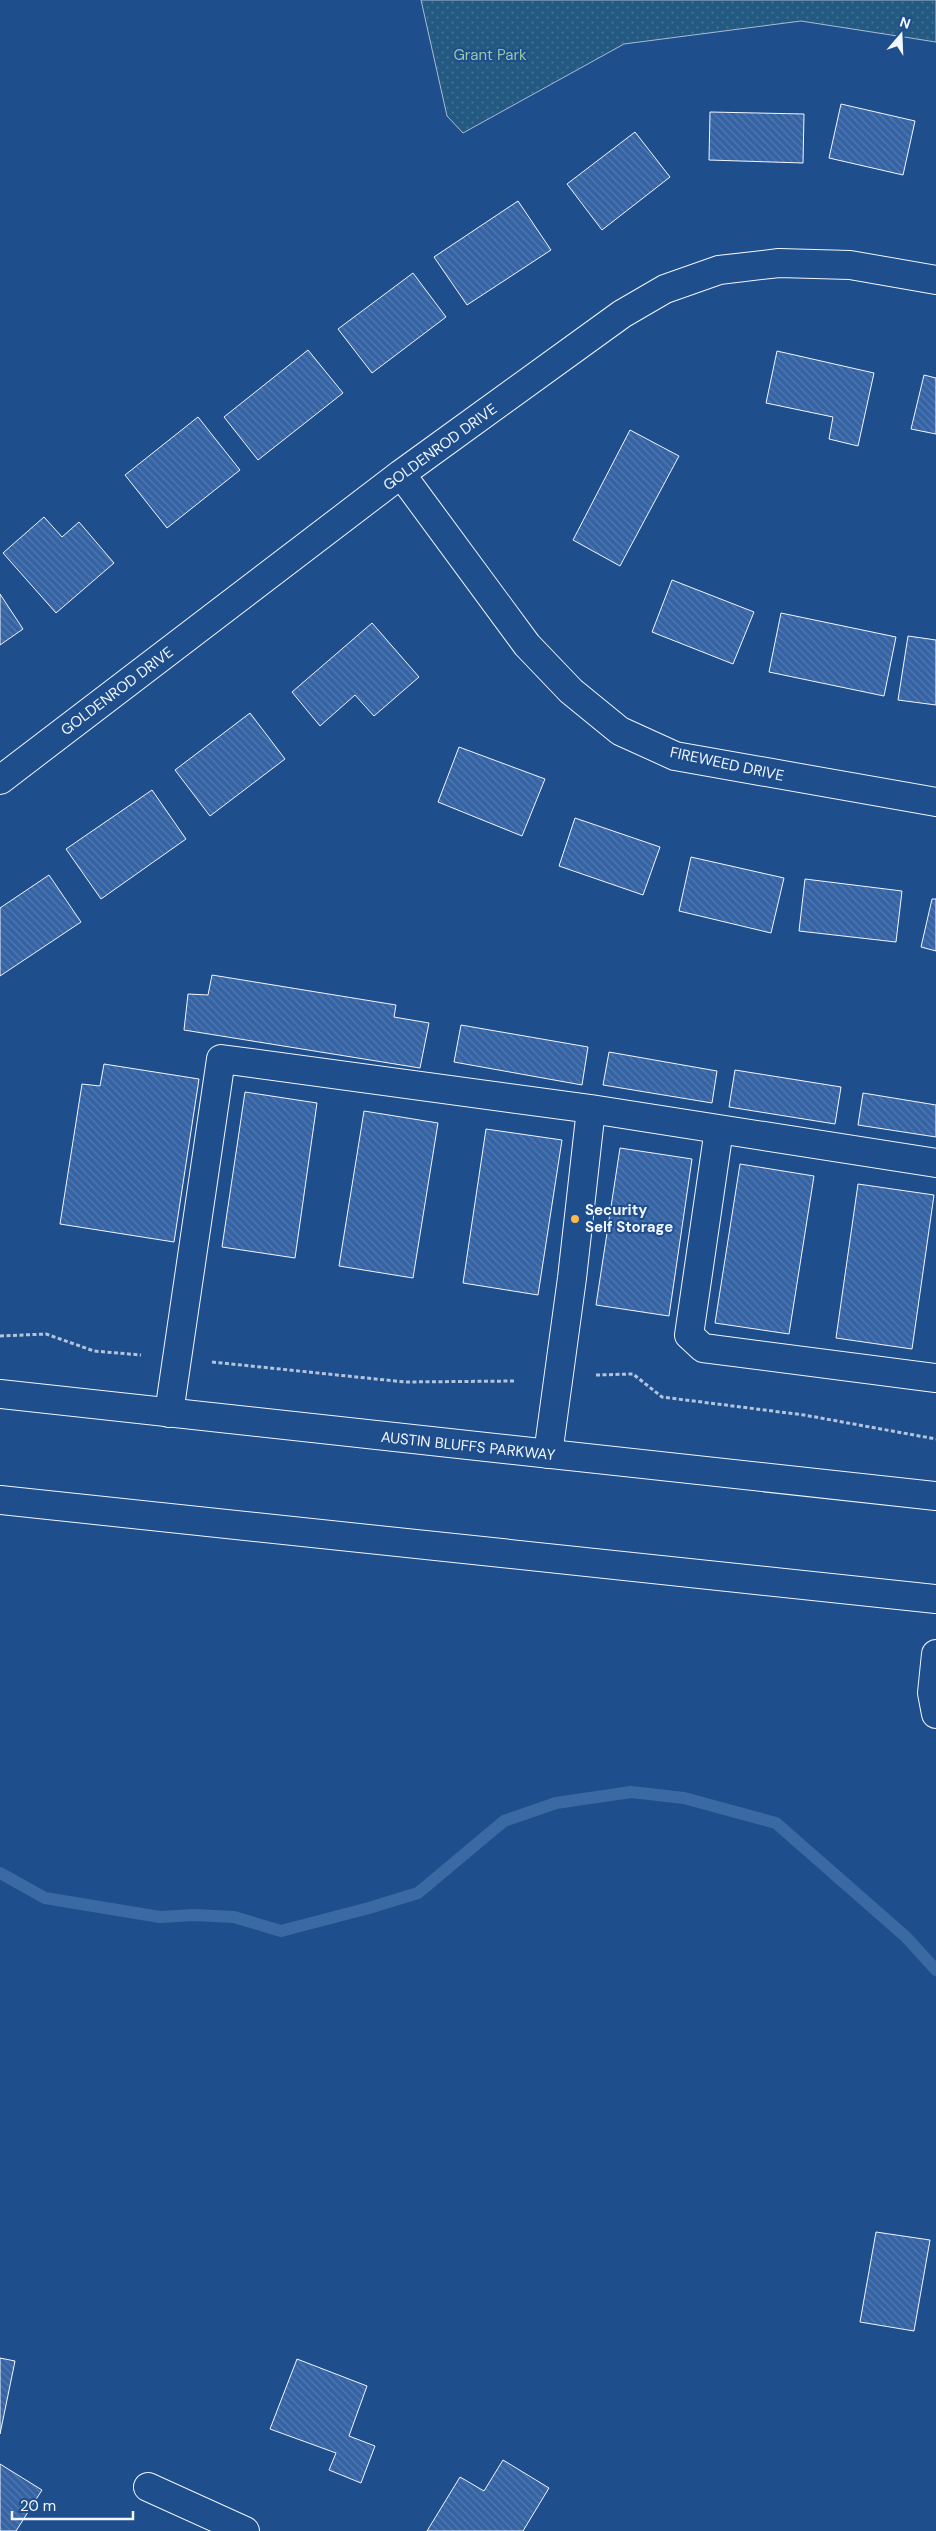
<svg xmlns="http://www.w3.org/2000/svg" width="936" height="2531" viewBox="0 0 936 2531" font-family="'DM Sans',sans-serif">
<defs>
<pattern id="park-dots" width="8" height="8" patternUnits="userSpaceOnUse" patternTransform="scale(1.25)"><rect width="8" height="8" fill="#245a82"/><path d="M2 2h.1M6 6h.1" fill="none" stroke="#447295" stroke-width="1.8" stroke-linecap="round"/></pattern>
<pattern id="building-back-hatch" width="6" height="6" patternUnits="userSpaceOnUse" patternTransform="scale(1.25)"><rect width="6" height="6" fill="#3563a3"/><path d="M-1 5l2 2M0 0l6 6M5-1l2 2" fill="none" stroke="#537ab1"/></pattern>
</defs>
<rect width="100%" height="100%" fill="#1f4e8c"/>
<path fill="url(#park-dots)" stroke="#a8bbd7" d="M421 0H936V42L801 21 624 44 463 133 447 116Z"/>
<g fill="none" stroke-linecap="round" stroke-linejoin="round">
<path stroke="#3b69a3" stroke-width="12" d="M0 1873 45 1898 160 1917 194 1915 234 1917 281 1931 369 1908 418 1893 504 1821 556 1803 631 1792 684 1798 776 1823 906 1937 936 1970"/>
</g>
<path fill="url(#building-back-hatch)" stroke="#f2f6ff" d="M841 104 915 121 903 175 829 158Z
M710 112 804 114 803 163 709 160Z
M635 132 670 177 602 230 567 184Z
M518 201 551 250 467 305 434 257Z
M413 273 446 317 372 373 338 329Z
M308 350 343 393 258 460 224 417Z
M777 351 874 373 858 446 829 439 833 417 766 403Z
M924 375 936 378V434L911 429Z
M198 417 240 470 167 528 125 475Z
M630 430 679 456 620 566 573 540Z
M44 517 62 537 79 522 114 563 56 613 3 553Z
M672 580 754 612 733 664 652 632Z
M0 594 23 629 0 645Z
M781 613 896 637 884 696 769 672Z
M372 623 419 677 374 716 355 695 320 726 292 692Z
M908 636 936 640V705L898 700Z
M250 713 285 759 210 816 175 770Z
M459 747 545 779 522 836 438 802Z
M152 790 186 839 101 899 66 849Z
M575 818 660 847 643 895 559 866Z
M691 857 784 878 771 933 679 911Z
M49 875 81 922 0 976V908Z
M805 879 902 891 896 942 799 931Z
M932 899H936V951L921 947Z
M212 975 396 1005 394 1017 429 1023 420 1068 184 1030 188 994 208 995Z
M461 1025 588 1047 582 1085 454 1062Z
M609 1052 717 1071 712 1103 603 1085Z
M104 1064 199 1079 174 1242 60 1224 82 1084 100 1086Z
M735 1070 841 1087 835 1124 729 1107Z
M245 1092 317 1103 295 1258 222 1247Z
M863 1093 936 1105V1137L858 1125Z
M364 1111 438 1123 413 1278 339 1266Z
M486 1129 562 1140 538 1295 463 1283Z
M620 1148 692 1159 669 1316 596 1305Z
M740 1164 814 1176 789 1334 715 1323Z
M858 1184 934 1195 912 1349 836 1338Z
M876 2232 930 2240 914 2331 860 2322Z
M0 2358 15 2361 0 2434Z
M297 2359 367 2386 349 2436 375 2446 361 2483 329 2470 336 2453 270 2429Z
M503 2460 549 2488 523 2531H427L460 2477 484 2491Z
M0 2464 42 2490 16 2531H0Z"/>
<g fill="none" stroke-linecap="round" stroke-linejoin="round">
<g stroke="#f2f6ff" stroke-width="30">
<path id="minor" d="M401 474 527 645 571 691 620 731 675 756 936 802
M0 780 401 474 622 314 665 289 719 270 779 263 850 265 936 280
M591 1109 936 1163
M719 1129 689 1335 703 1348 936 1378
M169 1413 221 1059 591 1109 572 1278 548 1454
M936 1654 932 1693 936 1714
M148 2487 245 2531"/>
</g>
<g stroke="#f2f6ff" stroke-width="30">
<path id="major" d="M0 1394 936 1496
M0 1500 936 1599"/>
</g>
<path stroke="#b3c4dc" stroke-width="3" stroke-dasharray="4 2.5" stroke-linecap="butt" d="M0 1336 46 1334 94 1351 141 1355
M212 1362 405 1382 516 1381
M596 1375 633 1374 662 1397 804 1415 936 1439"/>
<use href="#minor" stroke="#1f4e8c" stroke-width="28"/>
<use href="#major" stroke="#1f4e8c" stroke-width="28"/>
</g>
<circle fill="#ffb74d" stroke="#1f4e8c" stroke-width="2" cx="575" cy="1219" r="5"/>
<g text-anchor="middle" stroke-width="4" stroke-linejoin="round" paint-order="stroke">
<g font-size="15" fill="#97c8a6" stroke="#1f4e8c">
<text x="490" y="60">Grant Park</text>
</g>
<g font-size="15" fill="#f2f6ff" stroke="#1f4e8c">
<text transform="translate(440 447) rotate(-36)" y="5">GOLDENROD DRIVE</text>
<text transform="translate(117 691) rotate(-37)" y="5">GOLDENROD DRIVE</text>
<text transform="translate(727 764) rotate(12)" y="5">FIREWEED DRIVE</text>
<text transform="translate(468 1446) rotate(6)" y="5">AUSTIN BLUFFS PARKWAY</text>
</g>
<g font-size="15" font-weight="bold" fill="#f2f6ff" stroke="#1f4e8c" text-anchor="start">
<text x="585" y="1215">Security<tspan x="585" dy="17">Self Storage</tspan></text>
</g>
</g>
<g transform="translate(901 35) rotate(19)" stroke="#1f4e8c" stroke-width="4" paint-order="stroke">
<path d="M0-4L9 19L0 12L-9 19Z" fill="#f2f6ff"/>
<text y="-8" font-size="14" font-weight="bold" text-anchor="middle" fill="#f2f6ff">N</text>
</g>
<path d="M12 2511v8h121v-8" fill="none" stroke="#f2f6ff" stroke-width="2.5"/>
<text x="20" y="2511" font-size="15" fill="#f2f6ff" stroke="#1f4e8c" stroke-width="4" paint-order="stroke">20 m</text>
</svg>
